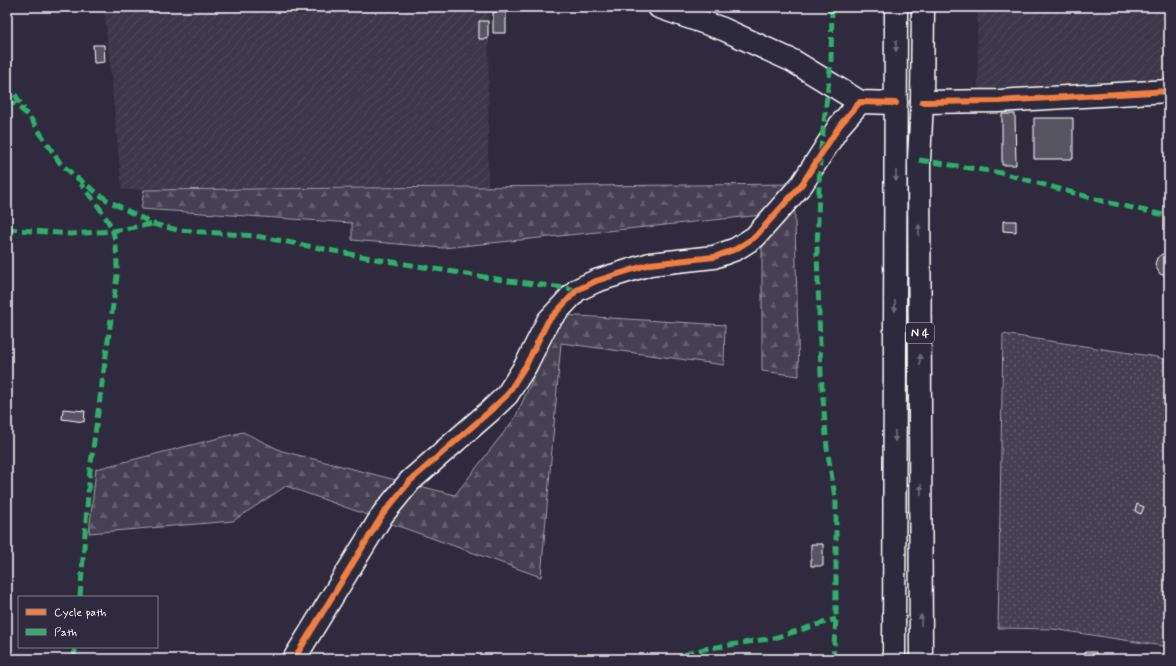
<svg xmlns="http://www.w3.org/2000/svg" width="1176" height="666" viewBox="0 0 1176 666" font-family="Mynerve,sans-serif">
<defs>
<pattern id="industrial-furrows" width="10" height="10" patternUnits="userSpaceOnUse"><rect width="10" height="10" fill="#3c3749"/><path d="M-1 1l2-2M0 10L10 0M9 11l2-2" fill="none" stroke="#504b5b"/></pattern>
<pattern id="grass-dots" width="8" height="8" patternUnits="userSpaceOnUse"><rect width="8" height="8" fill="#464152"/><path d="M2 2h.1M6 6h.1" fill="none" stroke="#625e6c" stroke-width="1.8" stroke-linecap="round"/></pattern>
<pattern id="forest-firs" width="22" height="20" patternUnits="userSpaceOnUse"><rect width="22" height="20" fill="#464152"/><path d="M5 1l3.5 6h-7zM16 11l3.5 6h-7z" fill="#625e6c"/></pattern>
</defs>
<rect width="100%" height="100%" fill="#2f2a3d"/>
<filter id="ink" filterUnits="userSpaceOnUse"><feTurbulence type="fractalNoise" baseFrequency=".025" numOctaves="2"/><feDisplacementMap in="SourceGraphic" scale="8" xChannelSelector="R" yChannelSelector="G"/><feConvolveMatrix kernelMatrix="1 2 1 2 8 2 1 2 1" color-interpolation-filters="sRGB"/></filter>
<g filter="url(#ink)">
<path fill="url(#industrial-furrows)" d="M104 7H489L488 186 122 190Z
M977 7H1169V79L978 89Z"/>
<path fill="url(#grass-dots)" stroke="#a2a0a8" d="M1003 334 1157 357 1169 361V647L1053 629 998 628Z"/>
<path fill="url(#forest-firs)" stroke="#a2a0a8" d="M794 184 799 376 762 371V215L443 248 352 240V223L141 209 144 190Z
M562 315 725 325 724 365 561 343 541 577 286 486 233 521 89 533 96 469 243 432 282 451 455 495 515 418Z"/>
<path fill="#595564" stroke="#fff" d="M493 12H506V33H493Z
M479 21H488V39H479Z
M93 45H104L105 62 94 63Z
M1002 114H1015L1016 165H1002Z
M1034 118H1073V159H1034Z
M1003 221H1016V232L1003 231Z
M1168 253H1169V275L1166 276 1160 274 1157 269 1155 264 1157 258 1162 254Z
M63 409 85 411 84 422 62 419Z
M1137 504 1144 507 1141 514 1135 511Z
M811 544H823V566H811Z
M1085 652H1096V659H1085Z"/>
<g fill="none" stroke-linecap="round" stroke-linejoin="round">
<g stroke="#fff" stroke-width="25">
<path id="minor" d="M659 7 723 29 793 61 860 102
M922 102 999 101 1169 91
M294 659 383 514 410 481 490 411 507 395 526 365 548 321 577 290 596 281 650 264 714 257 736 249 755 237 802 184 840 125 860 102 896 103"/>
</g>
<g stroke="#fff" stroke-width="25">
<path id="highway" d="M894 659 896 7
M921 659 919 160 922 102 923 7"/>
</g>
<use href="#minor" stroke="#2f2a3d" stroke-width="22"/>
<use href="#highway" stroke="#2f2a3d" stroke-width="22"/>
<path stroke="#2db169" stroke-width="5" stroke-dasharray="10 5" stroke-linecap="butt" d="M832 7 831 61 820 157 817 252 821 374 827 448 836 503V619L833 659
M7 82 24 109
M7 100 14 103 29 116 60 163 77 178 107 200 153 224 178 230 256 236 381 260 509 281 543 285 577 290
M919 160 1002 173 1106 202 1169 216
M7 229 71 234 112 231 153 224
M80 597 90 470 117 276C117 261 117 246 113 232 108 217 91 197 81 184
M73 659 76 647
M670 659 704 649 774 638 836 619"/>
<g stroke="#2f2a3d" stroke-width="8">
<path id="cycleway" d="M922 102 999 101 1169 91
M294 659 383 514 410 481 490 411 507 395 526 365 548 321 577 290 596 281 650 264 714 257 736 249 755 237 802 184 840 125 860 102 896 103"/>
</g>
<use href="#cycleway" stroke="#f27e40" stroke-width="6"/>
</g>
<defs><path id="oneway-solid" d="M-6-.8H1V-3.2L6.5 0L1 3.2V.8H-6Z"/></defs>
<g fill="#6d6a77">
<use href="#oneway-solid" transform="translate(896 46) rotate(90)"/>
<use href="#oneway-solid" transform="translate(896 176) rotate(90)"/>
<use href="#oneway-solid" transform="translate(919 230) rotate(-90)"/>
<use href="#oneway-solid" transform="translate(895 306) rotate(90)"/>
<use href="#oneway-solid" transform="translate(920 360) rotate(-90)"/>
<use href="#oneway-solid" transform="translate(895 436) rotate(90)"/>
<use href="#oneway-solid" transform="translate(921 490) rotate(-90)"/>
<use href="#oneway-solid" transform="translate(921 620) rotate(-90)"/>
</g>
</g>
<g text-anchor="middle" stroke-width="3" stroke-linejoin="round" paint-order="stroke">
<rect fill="#2f2a3d" stroke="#c1bfc5" stroke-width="1" x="906" y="323" width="28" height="20" rx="3"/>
<g font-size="12" font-weight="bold" fill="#fff">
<text x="920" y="337">N 4</text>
</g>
</g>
<rect width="1176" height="666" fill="none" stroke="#2f2a3d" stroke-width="24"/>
<rect x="12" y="12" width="1152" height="642" fill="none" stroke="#fff" stroke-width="1.5" filter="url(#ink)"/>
<rect x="18" y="596" width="140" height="52" fill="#2f2a3d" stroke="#827f8b"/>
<rect x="26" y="609" width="20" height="6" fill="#f27e40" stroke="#827f8b"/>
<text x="54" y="616" font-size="12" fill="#ffffff">Cycle path</text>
<rect x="26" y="629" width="20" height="6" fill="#2db169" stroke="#827f8b"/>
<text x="54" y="636" font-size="12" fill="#ffffff">Path</text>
</svg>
